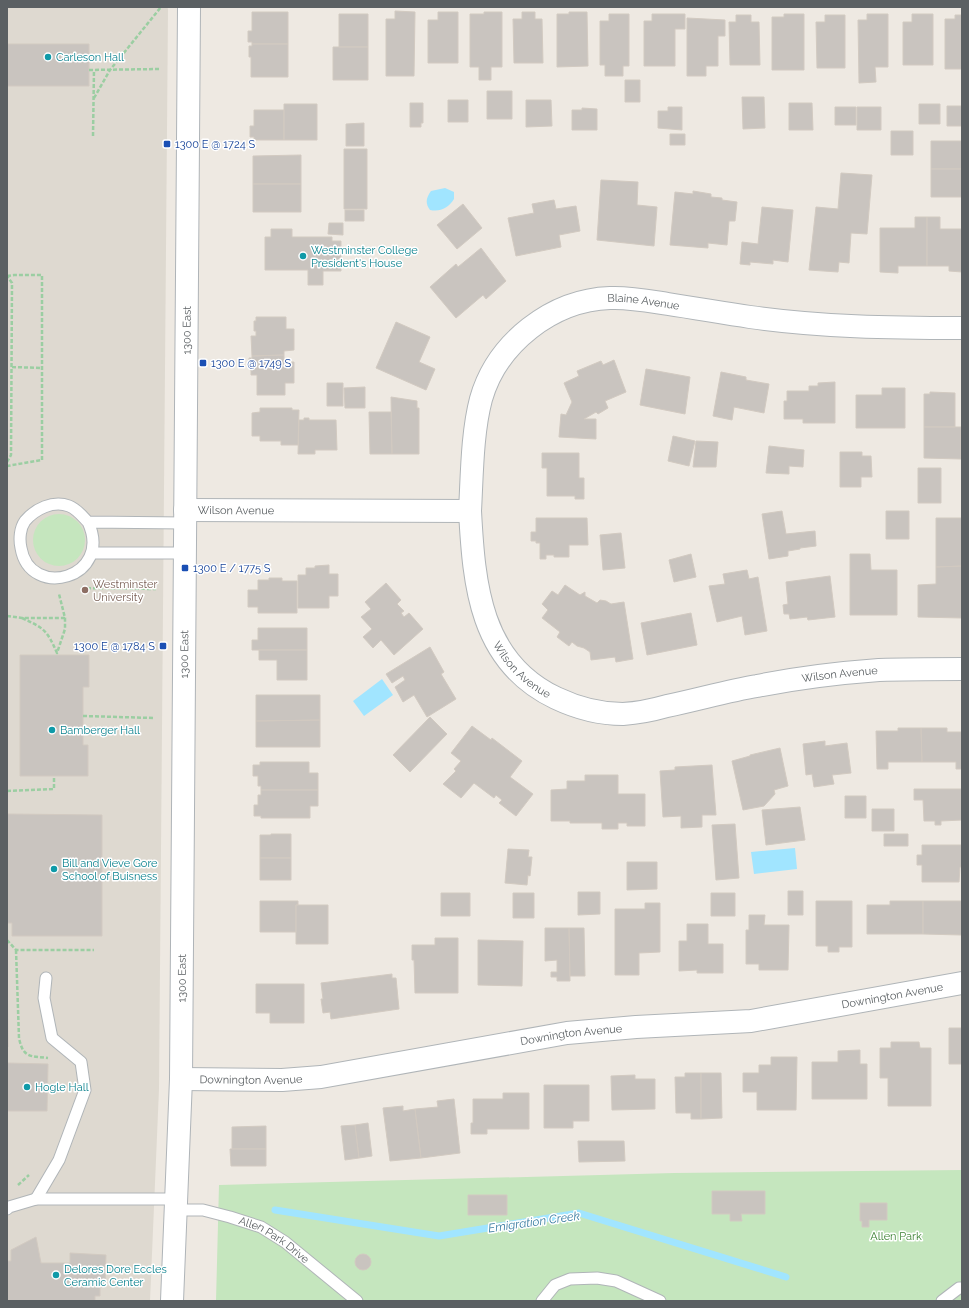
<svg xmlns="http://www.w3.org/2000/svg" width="969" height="1308" viewBox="0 0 969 1308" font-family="Raleway,sans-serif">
<rect width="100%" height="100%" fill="#eee9e2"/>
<path fill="#ded9d0" d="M7 7H167L168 9 159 1089 150 1301H7Z"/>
<path fill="#c5e6be" d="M33 540a26 26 0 1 1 52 0a26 26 0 1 1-52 0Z
M962 1170V1301H216L219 1185 674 1173Z"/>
<path fill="#a1e5ff" d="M445 188 454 192V199C448 208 441 212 430 210 425 203 426 198 431 191Z
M382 679 393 695 364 716 353 701Z
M795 848 797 869 754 874 751 852Z"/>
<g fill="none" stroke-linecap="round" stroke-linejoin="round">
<path stroke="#a1e5ff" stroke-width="7" d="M275 1210 439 1236 579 1213 786 1277"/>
</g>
<path fill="#c9c4bf" stroke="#d2cac1" d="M395 11 415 12 414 76H386V19H395Z
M252 12H288V44H252V42H248V31H252Z
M438 12H458V63H428V20H438Z
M484 12H502V67H491V80H479V67H470V14H484Z
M522 12H535V19H542L543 63H514L513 19H522Z
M569 12H587L588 66 557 67V14H569Z
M339 14H368V47H339Z
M609 14H629V66H623V76H605V65H600V21H609Z
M652 14H685V29H675V66H644V21H652Z
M784 14H804V70H772V17H784Z
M867 14H888V67H875L876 82 859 83 858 20H867Z
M912 14H933V65H903V22H912Z
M736 15H751V22H759L760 65H730L729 22H736Z
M825 15H845V68H817L816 22H825Z
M955 15H962V69H945V19H955Z
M687 18 725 20V36H718V66H706V76H687Z
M7 44H89V86H7Z
M252 44H288V77H251V57H249V46H252Z
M333 47H368V80H333Z
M625 80H640V102H625Z
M487 91H512V119H487Z
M742 97H764L765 128 743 129Z
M448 100H468V122H448Z
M526 100H551L552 126 526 127Z
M410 103H423V123H421V127H410Z
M789 103H812L813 130H789Z
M284 104H317V140H284Z
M919 104H940V124H919Z
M947 106H962V126H947Z
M668 107H682V130L658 128V111H668Z
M835 107H856V125H835Z
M857 107H881V130H857Z
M582 108 597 109V130H572V110H582Z
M254 110H284V140H254V137H250V126H254Z
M364 123V146H346V124Z
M891 131H913V155H891Z
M670 134H685V145H670Z
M931 141H962V169H931Z
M344 149H367V209H344Z
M301 155V184H253V156Z
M931 169H962V197H931Z
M841 173 872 175 867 234 851 233 849 263 839 262 838 272 809 270 816 207 838 209Z
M601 180 638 182 637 205 657 207 654 246 597 240Z
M253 184H301V212H253Z
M693 191 711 194V197L722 198V200L737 202 735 221H729L727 245 708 243V248L670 245 675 192 693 194Z
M554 200 556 209 576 206 580 231 559 235 561 247 516 256 508 218 534 213 532 204Z
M463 204 482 228 457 249 437 225Z
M762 207 793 210 788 262 773 260V264L750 262V265L740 264 742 242 758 244Z
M345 210H364V221H345Z
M915 217H927V266H898V273L880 272V228H915Z
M927 217H940V229H962V272L949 271V266H927Z
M329 223H343V235L328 234Z
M271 229H292V237H332V241H341V271H323V285H308V270H265V237H271Z
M481 248 506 281 486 299 483 295 456 318 430 287 456 264 458 267Z
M256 317H286V329H294V350L284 351V355L252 356 251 336H256V331H254V321H256Z
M396 322 430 337 419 362 435 369 426 390 376 368Z
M284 355V362H294V383H285V395H257V375H251V366H249V358H252V356Z
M614 360 626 392 605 401 608 408 598 414 596 412 584 419H596V439L559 437 561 414 566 415 572 402 564 383 579 376 577 371 601 361 603 365Z
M646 369 690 377 685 414 640 405Z
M721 372 746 377V380L769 384 764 413 734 407 732 420 713 416Z
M835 382V423H803V419H784V401H787V391H809V386H818V383Z
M327 383H343V406H327Z
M365 387V408H345L344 388Z
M882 388H905V428H856V395H882Z
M930 392 955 393V427H924V394H930Z
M391 397 417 401V408H419V454H392Z
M260 408H292V410H299L298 445H281V441H260V436H252V413L260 412Z
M369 412H391L392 454H370Z
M304 418H309V420H336L337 450H315V454H298L299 420H304Z
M924 427H961V459L924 458Z
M673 436 695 441 689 466 668 461Z
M696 441 718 442 716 467H693Z
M769 446 804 450 803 467 789 466V474L766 473Z
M840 452H862V456H871L872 477H861V487H840Z
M542 453H579V478H584V499H575V496H547V468H542Z
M918 468H941V503H918Z
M782 511 786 534 815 531 816 546 800 548V549L788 551V556L769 559 762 514Z
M886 511H909V539H886Z
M536 518H587L588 545H569V557H554V555H546V559H540V543H536V541H531V532H536Z
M936 518H962V566L936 567Z
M621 533 625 568 603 570 600 535Z
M691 554 696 577 674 582 669 560Z
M850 554H870L871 570H897V615H850Z
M329 565V574H338V596H329V608H298V575H306V568H315V566Z
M962 566V618L918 617V585L936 584V567Z
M747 570 749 579 758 577 767 631 745 635 742 616 717 622 709 586 725 584 723 574Z
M830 576 835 617 808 620 807 617 790 619 789 614H784L783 605 788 604 786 582Z
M269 578H282V581H297V613H258V607H248V590H258V580H269Z
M386 583 401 600 397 604 404 611 401 613 404 617 409 613 423 629 394 655 381 640 373 648 363 637 372 629 361 617 371 609 365 602Z
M565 585 580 595 585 592V596L597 603 600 600 606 601 611 604 624 602 633 659 616 662 615 657 591 660 590 652 584 648 577 646 572 642 569 646 557 637 560 632 542 618 548 610 542 604 552 591 558 595Z
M691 613 697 645 647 655 641 623Z
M258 628H307V650H252V640H258Z
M430 647 444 672 441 674 456 699 427 717 414 695 403 702 395 687 405 680 403 676 392 683 386 674Z
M259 650H307V680H277V660H259Z
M20 655H89V687H83V745H88V776H20Z
M256 695H320V720L256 721Z
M430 717 447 734 410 772 393 755Z
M320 720V747H256V721Z
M472 726 491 740 492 738 522 761 510 777 533 794 516 816 499 803 502 800 496 795 494 798 474 783 461 798 443 784 456 771 454 769 461 761 451 753Z
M898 728H921L922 762H888V769H877L876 731H898Z
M921 728H947V732H962V769H956V762H922Z
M825 741V746L847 743 851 773 832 775 834 784 814 787 812 774 806 775 803 744Z
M780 748 788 786 774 790 775 794 764 806 743 810 732 761 750 756V755Z
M260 762H309V773H318V790H261V786H258V776H253V765H260Z
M712 765 716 815H702V827L681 828V816L663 817 660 771 675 770V767Z
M585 775H618V794H645V826H627V823H618V829H602V823H570V821H551V790L567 789V781H585Z
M914 789H962V820L941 821V825H935V821H924L923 800H914Z
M261 790H318V806H310V818H261V816H254V805H258V795H261Z
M845 796H866V818H845Z
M800 807 805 840 766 845 762 810Z
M872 809H894V831H872Z
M7 814 102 815V936H12V923H7Z
M735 824 739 878 716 880 712 825Z
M271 834H291V858H260V835H271Z
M884 834H908V846H884Z
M922 845H962V867H960L959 882H922V865H917V855H922Z
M508 849 529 850 528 857H532L530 876 528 875 527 885 505 883Z
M260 858H291V880H260Z
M627 862H657V889L627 890Z
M788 891H803V915H788Z
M578 892H600V914L578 915Z
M441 893H470V916H441Z
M513 893H534V918H513Z
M711 893H735V916H711Z
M260 901H298V905H296V932H260Z
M816 901H852V947H839V952H828V946H816Z
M890 901H923V934H867V905H890Z
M923 901H962V935L923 934Z
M645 903H660V952L639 953V975H615V909H645Z
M296 905H328V944H296Z
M749 915H765L764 925H789L788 970H759V964H746V930H749Z
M687 924H708V944H723V973H697V970L679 971V941H687Z
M545 928H569L570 981H557V977H551V972H557V960L545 961Z
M569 928H584L585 976H570Z
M435 938H458V993H415L414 960H412V945H435Z
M478 940 523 941 522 986 478 985Z
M7 952 8 1047H7Z
M392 974V978H396L399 1009 331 1019 330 1012 323 1013 321 999H323L321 983Z
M256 984H304V1023H270V1013H256Z
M949 1028H962V1064H949Z
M891 1042H919L920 1048H931V1106H888V1078H880V1048H891Z
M860 1050V1064H867V1099H812V1062H838V1051Z
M771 1057H797L796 1110H757V1092H743V1073H759V1065H771Z
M7 1063 48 1064 47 1111H7Z
M685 1073H701V1119H691V1113H676L675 1077H685Z
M701 1073H721L722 1118 701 1119Z
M635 1075V1079H655V1109L612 1110 611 1076Z
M544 1085H589V1121H573V1128H544Z
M503 1093H529V1129H487V1134H471V1123H473V1099H503Z
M454 1099 460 1153 421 1158 415 1109 438 1107 437 1101Z
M403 1106V1111L415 1109 421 1158 390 1161 383 1108Z
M368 1123 372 1156 359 1158 355 1125Z
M355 1125 359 1158 345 1160 341 1126Z
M266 1126V1149H232V1127Z
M578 1141H624L625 1161 579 1162Z
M230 1149H266V1166H231Z
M712 1191H765V1214H741L742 1221H730V1214H712Z
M468 1195H507V1215H468Z
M860 1203H887V1220H869V1227H862V1221H860Z
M36 1237 41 1263H70V1253L106 1255 105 1287H100V1296H95V1301H7V1261H11V1250Z
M355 1262a8 8 0 1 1 16 0a8 8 0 1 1-16 0Z"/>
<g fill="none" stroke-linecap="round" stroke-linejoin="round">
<g stroke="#b0b5b8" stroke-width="13">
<g id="lane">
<path d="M88 522C114 578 30 601 21 548 19 539 20 528 25 521 35 509 53 500 69 506 77 509 82 516 88 522L185 523"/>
<path d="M92 553H185"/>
<path d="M36 1199 59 1160 85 1090 81 1062 52 1038 44 998 46 978"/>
<path d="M7 1209 9 1207 36 1199H176"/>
<path id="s1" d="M176 1210H203L230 1217 261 1227 285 1242 357 1301"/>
<path d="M542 1301 555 1285 570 1279 597 1278 616 1281 660 1301"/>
<path d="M942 1301 959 1288H962"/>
</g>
</g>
<g stroke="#b0b5b8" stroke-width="24">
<g id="street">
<path id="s2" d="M185 510 470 511C474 585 480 662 556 698 577 708 600 714 623 714 638 713 653 710 667 706 697 700 727 691 757 686 797 678 838 673 879 670 907 669 935 669 962 669"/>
<path id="s3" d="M470 511C472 475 472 433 481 399 497 343 552 300 610 298 629 297 649 301 668 304 695 308 723 313 750 317 820 327 891 328 962 328"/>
<path id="s4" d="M181 1079 282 1080 321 1077 567 1033 636 1027 751 1021 962 983"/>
</g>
</g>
<g stroke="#afb4b8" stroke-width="24">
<g id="secondary">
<path id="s5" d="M172 1301 181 1079 189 7"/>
</g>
</g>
<path stroke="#9bcea2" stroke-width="2.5" stroke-dasharray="4 2" stroke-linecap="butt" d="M89 70 161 69
M94 98 110 70 161 7
M93 136 94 70
M7 276 14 275H42V460L7 466
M12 367 42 368
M7 462 11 455 12 283 7 276
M81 588 156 589
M7 616 22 618H65
M22 618C44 628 47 630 57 653L65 629V618L59 594
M83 716 154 718
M7 791 54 789V776
M7 940 16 950H94
M16 950 19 1038C23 1058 30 1056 48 1058
M18 1185 29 1175"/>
<use href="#lane" stroke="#fff" stroke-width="11"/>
<use href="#street" stroke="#fff" stroke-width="22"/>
<use href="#secondary" stroke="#fff" stroke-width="22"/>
</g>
<g fill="#0f9aa8" stroke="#fff" stroke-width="1.5">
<circle cx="48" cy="57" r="4"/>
<circle cx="303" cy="256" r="4"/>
<circle cx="52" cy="730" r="4"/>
<circle cx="54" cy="869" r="4"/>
<circle cx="27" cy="1087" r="4"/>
<circle cx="56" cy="1275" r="4"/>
</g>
<g fill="#1a4fb4" stroke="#fff" stroke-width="1.5">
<rect x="163" y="140" width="8" height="8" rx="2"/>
<rect x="199" y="359" width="8" height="8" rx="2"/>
<rect x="181" y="564" width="8" height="8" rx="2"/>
<rect x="159" y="642" width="8" height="8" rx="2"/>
</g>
<circle fill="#8d6e63" stroke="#fff" stroke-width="1.5" cx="85" cy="590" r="4"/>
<g text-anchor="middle" stroke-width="3" stroke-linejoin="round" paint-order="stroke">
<g font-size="11" fill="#0d838f" stroke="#fff" text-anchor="start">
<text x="56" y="61">Carleson Hall</text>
<text x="311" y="254">Westminster College<tspan x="311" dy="13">President's House</tspan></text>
<text x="60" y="734">Bamberger Hall</text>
<text x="62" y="867">Bill and Vieve Gore<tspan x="62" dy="13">School of Buisness</tspan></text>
<text x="35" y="1091">Hogle Hall</text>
<text x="64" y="1273">Delores Dore Eccles<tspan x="64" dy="13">Ceramic Center</tspan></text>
</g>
<g font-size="11" fill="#164399" stroke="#fff" text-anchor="start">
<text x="175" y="148">1300 E @ 1724 S</text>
<text x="211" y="367">1300 E @ 1749 S</text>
<text x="193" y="572">1300 E / 1775 S</text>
<text x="155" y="650" text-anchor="end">1300 E @ 1784 S</text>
</g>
<g font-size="11" fill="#5b6063" stroke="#fff">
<text dy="4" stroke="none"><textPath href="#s3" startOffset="321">Blaine Avenue</textPath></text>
<text dy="4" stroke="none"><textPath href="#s5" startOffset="971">1300 East</textPath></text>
<text dy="4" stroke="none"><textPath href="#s2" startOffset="51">Wilson Avenue</textPath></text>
<text dy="4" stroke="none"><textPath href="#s5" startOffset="647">1300 East</textPath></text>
<text dy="4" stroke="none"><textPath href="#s2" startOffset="458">Wilson Avenue</textPath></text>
<text dy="4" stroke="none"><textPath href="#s2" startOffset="793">Wilson Avenue</textPath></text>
<text dy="4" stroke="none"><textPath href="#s5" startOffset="323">1300 East</textPath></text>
<text dy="4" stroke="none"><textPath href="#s4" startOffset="718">Downington Avenue</textPath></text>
<text dy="4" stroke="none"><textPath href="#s4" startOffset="394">Downington Avenue</textPath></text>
<text dy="4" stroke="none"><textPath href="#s4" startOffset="70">Downington Avenue</textPath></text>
<text dy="4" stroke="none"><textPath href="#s1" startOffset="105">Allen Park Drive</textPath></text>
</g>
<g font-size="11" fill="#785e54" stroke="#fff" text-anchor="start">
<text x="93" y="588">Westminster<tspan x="93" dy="13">University</tspan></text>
</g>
<g font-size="11" fill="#3c8233" stroke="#fff">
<text x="896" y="1240">Allen Park</text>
</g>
<g font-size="12" font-style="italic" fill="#387ba0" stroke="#fff">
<text transform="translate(534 1222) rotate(-8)" y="4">Emigration Creek</text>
</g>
</g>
<rect width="969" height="1308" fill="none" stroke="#5b6063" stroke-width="16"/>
</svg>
